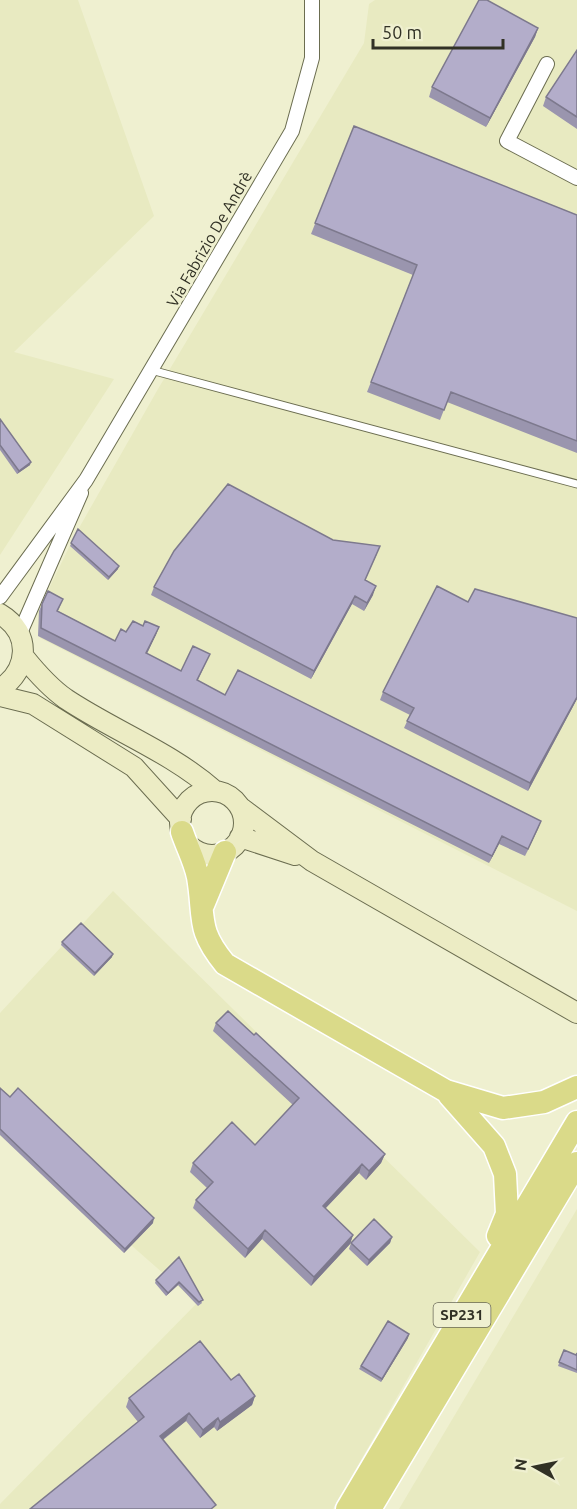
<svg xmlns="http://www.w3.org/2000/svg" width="577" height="1509" viewBox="0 0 577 1509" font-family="Ubuntu,sans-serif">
<rect width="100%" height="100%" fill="#eff0d0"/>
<path fill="#e8eac1" d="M0 0H78L154 216 14 352 114 379 0 555Z
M375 0H577V911L40 638 38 611 75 535 158 389 364 43 369 4Z
M113 891 480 1252 333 1509H0V1504L197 1303 0 1130V1013Z
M577 1209V1509H399Z"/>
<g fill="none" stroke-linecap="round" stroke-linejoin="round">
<g stroke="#6b6d50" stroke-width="9">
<path id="lane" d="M151 370 577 484"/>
</g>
<g stroke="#6b6d50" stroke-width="16">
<path id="street" d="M547 64 507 141 577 178
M0 597 86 480 292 131 312 58V0
M20 633 81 493"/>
</g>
<g stroke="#6b6d50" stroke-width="22">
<path id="secondary" d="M0 614C32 633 29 670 0 689
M24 657C36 672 49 687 66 699 114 731 171 752 215 791
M0 696 33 704 134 767 181 819
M180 823a32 32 0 1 1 64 0a32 32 0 1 1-64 0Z
M240 807 312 861 577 1013
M240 837 295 855"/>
</g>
<g stroke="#fff" stroke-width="25">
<path id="primary" d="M182 832C187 847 195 862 198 877 205 918 196 929 225 964L446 1091 503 1108 544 1102 577 1087
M203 905 225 852
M449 1095 494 1146 505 1174 507 1214 498 1236
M347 1509 577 1122
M370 1509 577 1163"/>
</g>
<use href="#lane" stroke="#fff" stroke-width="7"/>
<use href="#street" stroke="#fff" stroke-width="14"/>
<use href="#secondary" stroke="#ececc4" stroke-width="20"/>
<use href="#primary" stroke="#dada89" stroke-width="22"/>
</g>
<path fill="#9a95ae" d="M538 28 535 37 486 127 429 97 432 87Z
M577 50V129L543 106 546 97Z
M354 126 577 215V453L447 402 440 420 367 392 413 275 311 234Z
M0 419 30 465 17 474 0 450Z
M78 529 118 569 108 580 70 546Z
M333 540 377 554 365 580 373 595 364 611 352 604 311 679 151 595 154 587Z
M63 599 58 611 115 641 126 632 143 626 159 627 147 654 181 671 210 654 198 680 225 695 541 821 525 856 499 844 489 863 38 636 39 611 42 604Z
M468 602 577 618V699L528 791 404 728 410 715 380 700 383 692Z
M62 942 112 957 94 976 61 945Z
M216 1023 254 1035 385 1154 381 1163 366 1180 359 1173 325 1209 353 1235 350 1244 311 1286 262 1239 245 1258 193 1208 196 1200 207 1188 190 1172 193 1163 255 1145 293 1105 213 1031Z
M0 1088 153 1223 124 1253 0 1135Z
M392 1237 390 1243 367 1266 349 1249 351 1243Z
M179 1257 202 1303 198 1306 178 1285 166 1296 155 1283 156 1280Z
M408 1338 381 1382 359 1369 361 1366Z
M564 1350 576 1355 577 1353V1373L558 1366Z
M231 1380 255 1396 252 1405 217 1431 214 1427 200 1438 186 1421 163 1440 138 1422 126 1407 129 1398Z"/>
<path fill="#7d798d" d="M538 28 535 37 486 127 490 118Z
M31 462 30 465 17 474 19 471Z
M119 566 118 569 108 580 109 577Z
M376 586 373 595 364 611 367 603Z
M355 596 352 604 311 679 314 671Z
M159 627 156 635 143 661 146 653Z
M577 697V699L528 791 530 783Z
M541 821 538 829 525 856 528 849Z
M502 836 499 844 489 863 492 856Z
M113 954 112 957 94 976 95 973Z
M385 1154 381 1163 366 1180 369 1171Z
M362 1164 359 1173 319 1215 323 1206Z
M154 1218 153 1223 124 1253 125 1249Z
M265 1230 262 1239 245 1258 248 1249Z
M353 1235 350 1244 311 1286 314 1277Z
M392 1237 390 1243 367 1266 369 1260Z
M179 1282 178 1285 166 1296 168 1293Z
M409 1334 408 1338 381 1382 382 1379Z
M255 1396 252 1405 217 1431 220 1422Z
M189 1413 186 1421 157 1444 160 1436Z
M218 1418 214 1427 200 1438 203 1430Z"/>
<path fill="#b3adca" stroke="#7d798d" stroke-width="1.5" d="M479 0H487L538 28 490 118 432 87Z
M577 50V117L546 97Z
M354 126 577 215V441L451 392 444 410 371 382 417 265 315 223Z
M0 419 31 462 19 471 0 445Z
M228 484 333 540 380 546 365 580 376 586 367 603 355 596 314 671 154 587 174 551Z
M78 529 119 566 109 577 71 543Z
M437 586 468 602 475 589 577 618V697L530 783 407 721 414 708 383 692Z
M48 591 63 599 57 611 115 641 121 629 126 632 133 621 143 626 145 621 159 627 146 653 181 671 193 646 210 654 197 680 225 695 238 670 541 821 528 849 502 836 492 856 41 628 42 604Z
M81 923 113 954 95 973 62 942Z
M228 1011 254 1035 256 1033 385 1154 369 1171 362 1164 323 1206 353 1235 314 1277 265 1230 248 1249 196 1200 213 1182 193 1163 232 1122 255 1145 299 1098 216 1023Z
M0 1088 10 1097 18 1088 154 1218 125 1249 0 1129Z
M374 1219 392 1237 369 1260 351 1243Z
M179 1257 203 1300 199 1302 179 1282 168 1293 156 1280Z
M388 1321 409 1334 382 1379 361 1366Z
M200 1341 231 1380 239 1374 255 1396 220 1422 218 1418 203 1430 189 1413 160 1436 216 1505 211 1509H30L144 1417 129 1398Z
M564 1350 576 1355 577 1353V1370L559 1362Z"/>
<g text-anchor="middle" stroke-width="5" stroke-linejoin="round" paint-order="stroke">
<rect fill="#eff0d0" stroke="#6a6a58" stroke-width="1.5" x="433.5" y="1303" width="57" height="24" rx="4.5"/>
<g font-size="15" font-weight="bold" fill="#313125">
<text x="462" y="1320">SP231</text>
</g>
<g font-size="16" fill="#313125" stroke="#eff0d0">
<text transform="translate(209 239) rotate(-60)" y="6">Via Fabrizio De Andrè</text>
</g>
</g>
<g transform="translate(535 1467) rotate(279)" stroke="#eff0d0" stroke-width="4.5" paint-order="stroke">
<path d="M0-4.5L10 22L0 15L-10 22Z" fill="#313125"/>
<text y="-9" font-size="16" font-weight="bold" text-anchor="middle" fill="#313125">N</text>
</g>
<path d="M373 39v9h130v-9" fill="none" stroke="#313125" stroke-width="3"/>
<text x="382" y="39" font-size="18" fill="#313125" stroke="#eff0d0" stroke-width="4.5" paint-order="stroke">50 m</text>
</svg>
